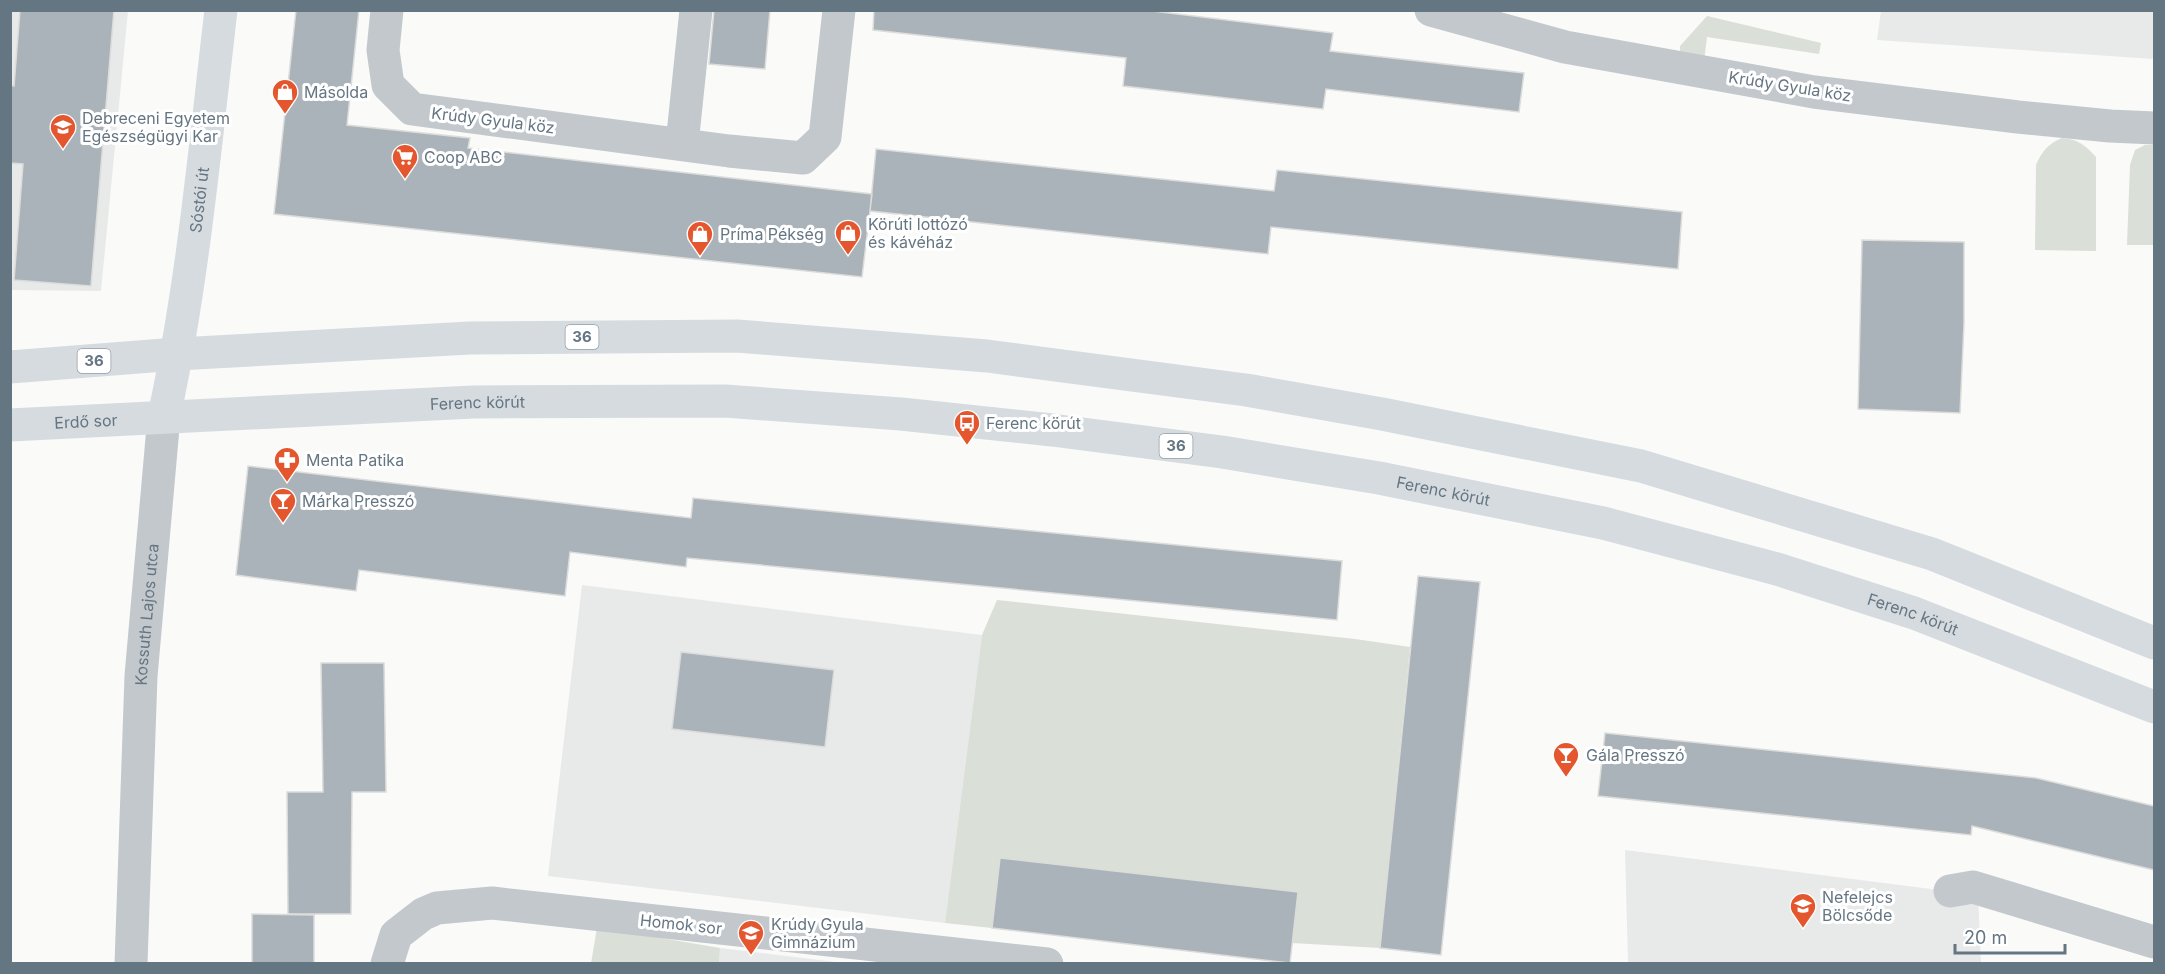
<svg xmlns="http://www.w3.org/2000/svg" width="2165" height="974" viewBox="0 0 2165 974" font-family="Inter,sans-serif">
<rect width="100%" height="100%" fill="#fafaf8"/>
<path fill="#e8e9e9" d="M11 11H128L101 291 11 290Z
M1881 11H2154V59L1877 40Z
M582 585 982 635 945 923 548 876Z
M1625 850 1978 895 1981 963H1628Z
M720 948 844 963 719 964Z"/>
<path fill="#dadfd7" d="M1707 16 1821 43 1819 54 1707 37 1704 62 1680 53V46Z
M2062 138C2078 139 2086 146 2096 157V251L2035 250 2036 165C2042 151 2048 144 2062 138Z
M2145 145H2154V245H2127L2130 165 2135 150Z
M997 600 1355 639 1410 647 1380 948 1292 943 1298 892 1000 858 992 928 945 923 982 635Z
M597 927 720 948 719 963 591 964Z"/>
<path fill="#aab3b9" stroke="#dcdcda" stroke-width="1.5" d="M20 10H114L91 286 14 280 23 164 10 163V85L14 86Z
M296 10H359L347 125 470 138 468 148 872 194 862 277 274 214Z
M714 10H770L765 69 709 64Z
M874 10H1144L1333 33 1330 51 1524 73 1519 112 1326 89 1323 109 1123 86 1126 58 873 30Z
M876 149 1274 191 1277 170 1682 212 1678 269 1271 227 1268 254 870 211Z
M1862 240 1964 242V323L1960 413 1858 409Z
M248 466 691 518 693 498 1342 561 1337 620 687 558 686 567 570 552 565 596 359 570 356 591 236 575Z
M1418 576 1480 582 1441 955 1380 948Z
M681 652 834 670 825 747 672 729Z
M321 663H384L386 792H352L351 914H288L287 792H323Z
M1605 733 2036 778 2154 806V870L1972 826 1971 835 1598 796Z
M1000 858 1298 892 1290 963 992 928Z
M252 914 314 915V963H252Z"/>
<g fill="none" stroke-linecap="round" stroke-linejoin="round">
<g stroke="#c3c8cc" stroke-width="33">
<path d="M387 10 383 50 388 85 412 109 729 151 803 158 825 137 839 10"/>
<path d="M1431 10 1565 47 1814 92 2018 117 2110 126 2154 128"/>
<path d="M682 144 696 10"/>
<path d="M1950 891 1973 887 2154 942"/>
<path id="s1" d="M131 964 141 676 164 416"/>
<path d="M387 964 396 935 423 914 437 908 492 903 1047 964"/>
</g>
<g stroke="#d6dbdf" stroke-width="33">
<path d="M10 367 177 354 470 338 737 336 987 356 1246 390 1382 414 1641 466 1932 554 2154 643"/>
<path id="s2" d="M164 416C193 283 205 146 221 10"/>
<path id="s3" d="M10 425 473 402 725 401 901 414 1052 430 1222 452 1379 478 1603 523 1777 569 1914 613 2154 707"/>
</g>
</g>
<defs>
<g id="shop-pin" transform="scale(1.35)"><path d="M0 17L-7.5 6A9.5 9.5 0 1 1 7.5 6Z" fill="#e4572e" stroke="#fff"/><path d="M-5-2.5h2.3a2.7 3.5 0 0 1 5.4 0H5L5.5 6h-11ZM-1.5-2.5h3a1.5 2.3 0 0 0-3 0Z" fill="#fff"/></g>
<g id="university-pin" transform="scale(1.35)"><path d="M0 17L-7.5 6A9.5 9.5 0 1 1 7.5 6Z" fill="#e4572e" stroke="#fff"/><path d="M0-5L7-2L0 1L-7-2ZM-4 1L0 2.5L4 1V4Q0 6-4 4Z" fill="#fff"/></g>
<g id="supermarket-pin" transform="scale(1.35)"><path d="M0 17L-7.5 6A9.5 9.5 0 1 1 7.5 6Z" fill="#e4572e" stroke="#fff"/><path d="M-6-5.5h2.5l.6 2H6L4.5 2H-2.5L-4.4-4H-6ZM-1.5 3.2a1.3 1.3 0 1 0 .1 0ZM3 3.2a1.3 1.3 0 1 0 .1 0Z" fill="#fff"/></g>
<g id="bus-pin" transform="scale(1.35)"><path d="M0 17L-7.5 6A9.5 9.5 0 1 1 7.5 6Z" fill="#e4572e" stroke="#fff"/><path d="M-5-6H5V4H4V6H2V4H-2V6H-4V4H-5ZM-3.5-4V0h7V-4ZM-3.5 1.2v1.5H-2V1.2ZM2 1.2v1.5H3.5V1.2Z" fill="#fff"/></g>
<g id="pharmacy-pin" transform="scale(1.35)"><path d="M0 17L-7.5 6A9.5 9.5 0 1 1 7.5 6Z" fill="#e4572e" stroke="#fff"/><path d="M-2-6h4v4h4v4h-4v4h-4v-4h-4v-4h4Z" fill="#fff"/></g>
<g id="bar-pin" transform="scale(1.35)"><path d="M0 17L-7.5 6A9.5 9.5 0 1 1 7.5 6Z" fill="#e4572e" stroke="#fff"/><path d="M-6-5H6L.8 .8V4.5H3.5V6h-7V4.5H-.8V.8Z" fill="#fff"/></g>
<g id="school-pin" transform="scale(1.35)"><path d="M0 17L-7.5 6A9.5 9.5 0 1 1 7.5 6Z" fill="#e4572e" stroke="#fff"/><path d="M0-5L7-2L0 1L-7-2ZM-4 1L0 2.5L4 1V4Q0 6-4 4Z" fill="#fff"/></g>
</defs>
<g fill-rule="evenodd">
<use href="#shop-pin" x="285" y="92"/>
<use href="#university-pin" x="63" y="127"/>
<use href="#supermarket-pin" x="405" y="157"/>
<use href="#shop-pin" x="848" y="233"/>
<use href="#shop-pin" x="700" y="234"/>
<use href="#bus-pin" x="967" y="423"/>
<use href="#pharmacy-pin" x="287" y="460"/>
<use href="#bar-pin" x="283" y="501"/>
<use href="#bar-pin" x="1566" y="755"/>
<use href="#school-pin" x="1803" y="906"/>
<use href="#school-pin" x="751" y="933"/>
</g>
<g text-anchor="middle" stroke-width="6" stroke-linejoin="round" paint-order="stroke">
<g fill="#fff" stroke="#939fa8" stroke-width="1.5">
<rect x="565.5" y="325" width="33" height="24" rx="4.5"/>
<rect x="77.5" y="349" width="33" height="24" rx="4.5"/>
<rect x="1159.5" y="434" width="33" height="24" rx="4.5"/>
</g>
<g font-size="15" font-weight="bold" fill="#657683">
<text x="582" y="342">36</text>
<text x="94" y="366">36</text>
<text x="1176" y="451">36</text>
</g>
<g font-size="16" fill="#657683" stroke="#fff">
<text transform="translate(1790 86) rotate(9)" y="6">Krúdy Gyula köz</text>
<text transform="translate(493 120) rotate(7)" y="6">Krúdy Gyula köz</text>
<text dy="6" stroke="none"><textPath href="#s2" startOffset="219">Sóstói út</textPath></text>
<text dy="6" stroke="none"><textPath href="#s3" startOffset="468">Ferenc körút</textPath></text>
<text dy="6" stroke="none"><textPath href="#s3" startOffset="76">Erdő sor</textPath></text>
<text dy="6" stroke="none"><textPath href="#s3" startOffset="1440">Ferenc körút</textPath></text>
<text dy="6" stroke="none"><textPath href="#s3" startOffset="1926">Ferenc körút</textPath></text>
<text dy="6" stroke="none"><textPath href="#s1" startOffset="350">Kossuth Lajos utca</textPath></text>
<text transform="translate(681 924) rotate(6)" y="6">Homok sor</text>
</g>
<g font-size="16" fill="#657683" stroke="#fff" text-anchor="start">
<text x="304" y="98">Másolda</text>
<text x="82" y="124">Debreceni Egyetem<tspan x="82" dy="18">Egészségügyi Kar</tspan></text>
<text x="424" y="163">Coop ABC</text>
<text x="868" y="230">Körúti lottózó<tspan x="868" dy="18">és kávéház</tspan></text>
<text x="720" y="240">Príma Pékség</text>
<text x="986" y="429">Ferenc körút</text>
<text x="306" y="466">Menta Patika</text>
<text x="302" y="507">Márka Presszó</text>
<text x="1586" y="761">Gála Presszó</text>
<text x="1822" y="903">Nefelejcs<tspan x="1822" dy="18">Bölcsőde</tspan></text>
<text x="771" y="930">Krúdy Gyula<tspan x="771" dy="18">Gimnázium</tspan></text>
</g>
</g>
<rect width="2165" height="974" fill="none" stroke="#657683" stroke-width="24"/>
<path d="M1955 944v9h110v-9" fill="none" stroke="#657683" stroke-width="3"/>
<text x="1964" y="944" font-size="18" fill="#657683" stroke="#ffffff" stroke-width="4.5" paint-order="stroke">20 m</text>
</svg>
